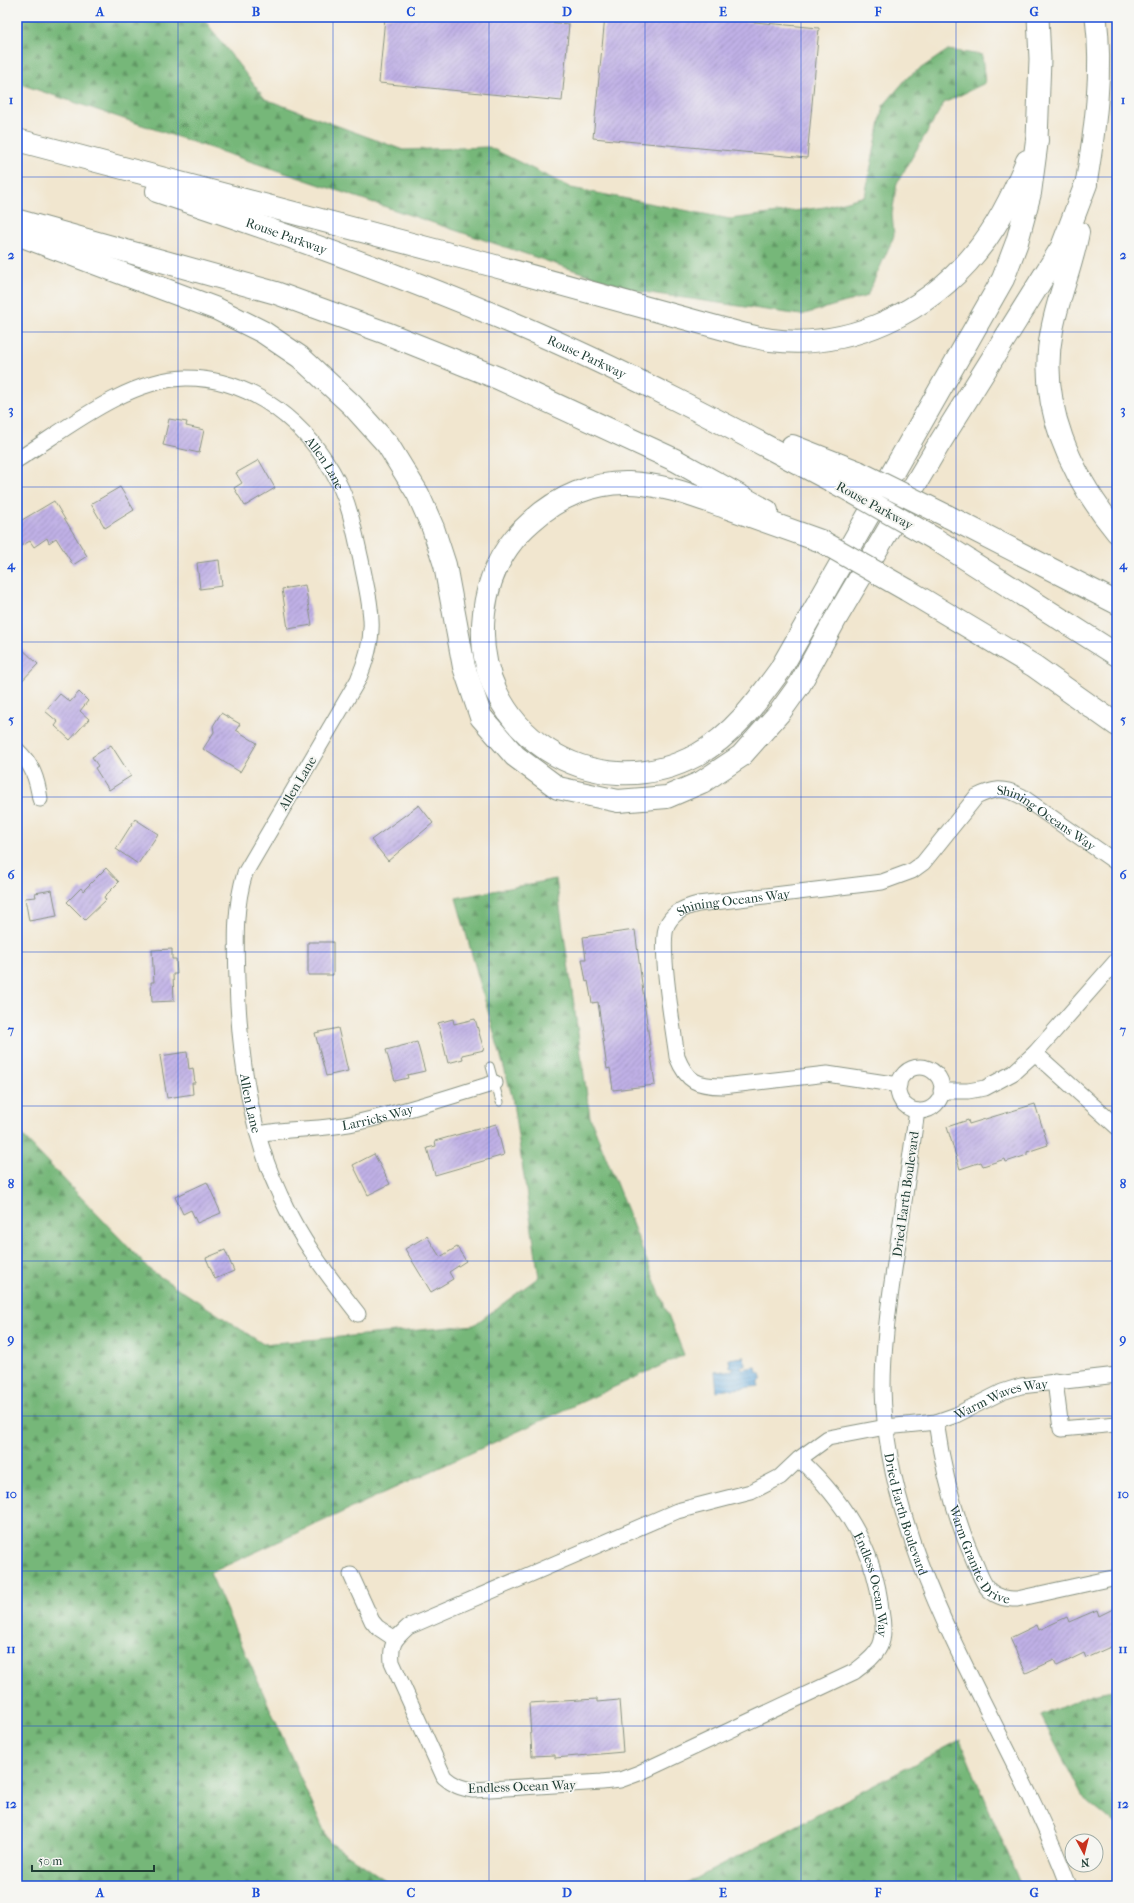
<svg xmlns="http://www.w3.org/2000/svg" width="1134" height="1903" viewBox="0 0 1134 1903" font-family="'IM FELL French Canon',serif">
<defs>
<pattern id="forest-firs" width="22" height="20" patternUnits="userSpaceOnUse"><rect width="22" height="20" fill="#76b779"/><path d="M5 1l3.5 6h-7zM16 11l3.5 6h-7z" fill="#609664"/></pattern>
<pattern id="water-rules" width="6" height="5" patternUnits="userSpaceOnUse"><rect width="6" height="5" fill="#69acde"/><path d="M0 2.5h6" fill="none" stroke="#568db5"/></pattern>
<pattern id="building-hatch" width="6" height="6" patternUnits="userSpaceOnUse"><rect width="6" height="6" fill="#c0b0e6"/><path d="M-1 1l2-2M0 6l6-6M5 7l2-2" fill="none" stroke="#9b90bb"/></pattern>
</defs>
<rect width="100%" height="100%" fill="#f6f6f2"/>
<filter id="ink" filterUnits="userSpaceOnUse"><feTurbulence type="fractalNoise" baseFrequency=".025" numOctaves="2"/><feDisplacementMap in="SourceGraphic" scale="8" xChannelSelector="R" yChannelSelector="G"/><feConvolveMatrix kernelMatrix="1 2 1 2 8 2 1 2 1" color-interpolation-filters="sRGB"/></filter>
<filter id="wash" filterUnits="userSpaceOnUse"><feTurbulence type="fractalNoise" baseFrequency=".012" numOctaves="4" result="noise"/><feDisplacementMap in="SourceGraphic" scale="16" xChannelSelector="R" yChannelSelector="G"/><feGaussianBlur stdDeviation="0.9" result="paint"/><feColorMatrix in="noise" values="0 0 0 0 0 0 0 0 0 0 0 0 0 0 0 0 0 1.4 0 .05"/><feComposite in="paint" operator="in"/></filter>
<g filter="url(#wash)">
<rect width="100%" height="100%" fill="#f1e6cf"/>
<path fill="url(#forest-firs)" stroke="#4a7a56" d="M17 17H202L265 99 403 150 489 147 571 188 730 219 825 207 865 196 883 106 908 77 948 50 982 55 985 83 944 103 897 183 892 214 894 236 867 296 801 315 636 291 17 83Z
M556 879 590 1117 684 1355 210 1573 329 1842 394 1886H17V1130L150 1270 263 1344 474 1325 539 1277 512 1096 456 898Z
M1117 1689V1825L1082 1796 1041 1716 1092 1694Z
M960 1740 1021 1886H682Z"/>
<path fill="url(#water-rules)" stroke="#447489" d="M744 1357 745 1365 741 1366 742 1369 756 1367 757 1372 761 1373 762 1378 759 1381V1386L717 1391 715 1372 734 1370V1367H730L729 1359Z"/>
<g id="blocks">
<path fill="url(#building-hatch)" d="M385 17H495L569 24 562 101 379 83Z
M605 17H701L819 28 807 158 593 138Z
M169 419 187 422 186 426 204 430 199 453 163 445Z
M259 460 275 488 245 506 234 488 242 483 236 473Z
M120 487 134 510 105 528 91 504Z
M54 501 87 556 73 565 56 538 49 543 47 538 34 547 30 541 17 548V523Z
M219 560 222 586 200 589 197 563Z
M305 585 312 625 288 629 282 589Z
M17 644 38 664 17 686Z
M79 692 88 701 80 711 89 719 70 740 55 726 58 722 45 711 60 694 70 702Z
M221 713 240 724 236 730 257 743 240 772 203 749 214 732 213 726Z
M111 745 131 776 109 790 95 768 98 766 92 757Z
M419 805 433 823 388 861 371 840Z
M135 819 158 834 138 864 116 849Z
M106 868 119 882 104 897 106 900 85 920 67 902 81 888 83 891Z
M52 890 57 916 29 921 25 898 36 897 35 893Z
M635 930 655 1085 613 1090 610 1068 607 1069 598 1002 592 1003 588 981 586 982 582 959H586L583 937Z
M308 942H333V975H308Z
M172 949V959H176L177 974H173L174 1001 152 1002 151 982H154L152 950Z
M453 1019 454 1024 475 1019 484 1050 462 1055 463 1059 448 1063 438 1023Z
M338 1028 348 1071 326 1076 315 1033Z
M417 1042 425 1071 407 1075 408 1078 395 1081 386 1050Z
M187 1052 189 1069 193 1068 195 1083H192L193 1094 167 1098 160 1056Z
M1035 1104 1048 1145 1027 1152V1155L1006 1162 1005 1159 983 1166 981 1162 960 1169 947 1127 968 1120 969 1124Z
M496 1124 504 1155 435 1175 427 1148 436 1146 435 1141Z
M374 1154 390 1184 368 1195 353 1165Z
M207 1182 221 1213 197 1223 191 1210 183 1214 175 1197Z
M427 1236 440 1257 457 1247 466 1261 449 1272 453 1279 431 1292 405 1249Z
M225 1250 234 1271 215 1279 206 1258Z
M1117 1607V1644L1086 1658 1084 1653 1057 1666 1054 1660 1026 1673 1010 1638 1037 1625 1039 1630 1067 1617 1069 1622 1097 1610 1099 1616Z
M597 1699V1702L619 1700 623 1752 555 1758V1755L532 1756 529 1703Z"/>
</g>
</g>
<g filter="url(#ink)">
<use href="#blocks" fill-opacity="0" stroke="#889282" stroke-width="1"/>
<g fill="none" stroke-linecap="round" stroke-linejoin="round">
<g stroke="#889282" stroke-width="9">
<path id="lane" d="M490 1066 500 1102"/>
</g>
<g stroke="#889282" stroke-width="17">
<g id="street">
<path id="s1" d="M17 460C66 429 127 379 186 378 253 378 309 425 338 482 350 505 355 534 361 560 371 610 379 631 358 680L245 873C234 908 236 944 237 980 239 1053 249 1129 280 1195 299 1238 329 1277 358 1314"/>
<path d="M17 750C32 764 37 778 40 799"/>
<path d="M1035 1053 1117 1127"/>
<circle cx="920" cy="1089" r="22"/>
<path id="s2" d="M899 1085 827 1074 723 1086C697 1086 687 1082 677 1057 674 1032 657 941 668 923 675 911 686 907 698 904L882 882 912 871 923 863 976 797C994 788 1003 787 1021 796L1117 863"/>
<path d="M941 1091H968L985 1088 1013 1073 1035 1053 1117 960"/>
<path id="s3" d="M917 1111C910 1160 903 1208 896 1257 889 1300 883 1343 883 1387 886 1567 1008 1723 1069 1886"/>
<path id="s4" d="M258 1134C290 1128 322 1130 354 1123 402 1113 448 1097 495 1083"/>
<path d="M1055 1381 1061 1429 1117 1424"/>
<path id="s5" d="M936 1422C943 1471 955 1518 975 1563 979 1572 982 1583 989 1590 998 1598 1007 1599 1017 1599L1117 1577"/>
<path id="s6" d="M799 1459C843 1499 875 1549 881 1610 883 1621 885 1636 880 1646 875 1657 863 1665 854 1672L639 1773 620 1780 602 1782 473 1790C460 1788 453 1785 444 1777L392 1662C390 1643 395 1639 408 1627L677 1511 751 1492 780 1477 799 1459 828 1438 886 1427 936 1422 956 1415 1002 1392 1021 1386 1117 1375"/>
<path d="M351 1575 372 1621 377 1627 395 1639"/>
</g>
</g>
<g stroke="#889282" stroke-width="23">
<path id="secondary" d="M1037 140 1040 59 1038 17
M1086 184C1095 130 1103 72 1096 17"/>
</g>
<g stroke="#889282" stroke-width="24">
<g id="primary">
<path d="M17 140 491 265 742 334C752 336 762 339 771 340 850 350 928 312 977 251 999 225 1014 193 1027 161"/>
<path id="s7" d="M157 191C277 231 396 273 513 323 628 372 738 431 849 490"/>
<path d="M19 221 276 293 386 333 498 378 675 460 767 511"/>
<path d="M1078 232C1072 266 1058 297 1052 330 1037 404 1071 476 1117 532"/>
<path d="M17 234 217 309 263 332 300 357 352 405 388 445 418 494 433 528 445 565 464 667 481 717 515 756 558 788 618 801 667 797 702 782 741 756 780 712 800 684 835 620 939 444 1062 247 1086 184"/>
<path d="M792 446 858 472"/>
<path d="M947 516 1117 603"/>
<path d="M935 539 1117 655"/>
<path d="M821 541C790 530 759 519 728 508 696 497 664 484 629 483 593 482 558 497 532 521 504 545 488 576 484 613 470 731 593 811 697 755 733 735 756 703 780 670L1003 279 1017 242 1030 193 1037 140"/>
<path d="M907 590 1034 666 1117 725"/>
</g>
</g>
<use href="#lane" stroke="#fff" stroke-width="7"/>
<use href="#street" stroke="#fff" stroke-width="15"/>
<use href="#secondary" stroke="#fff" stroke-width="21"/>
<use href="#primary" stroke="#fff" stroke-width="22"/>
<g stroke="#889282" stroke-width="24" stroke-linecap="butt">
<path id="primary-bridge" d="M858 472 947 516
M849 490 935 539
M821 541 907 590"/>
</g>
<use href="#primary-bridge" stroke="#fff" stroke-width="22"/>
</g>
</g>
<path fill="none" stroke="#1d4ed8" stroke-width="1" stroke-opacity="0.55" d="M178 17V1886M333 17V1886M489 17V1886M645 17V1886M801 17V1886M956 17V1886M17 177H1117M17 332H1117M17 487H1117M17 642H1117M17 797H1117M17 952H1117M17 1106H1117M17 1261H1117M17 1416H1117M17 1571H1117M17 1726H1117"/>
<g text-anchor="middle" stroke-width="4" stroke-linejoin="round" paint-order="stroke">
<g font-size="13" fill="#1f3d34" stroke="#f6f6f2">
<text dy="5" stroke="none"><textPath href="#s7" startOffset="137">Rouse Parkway</textPath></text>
<text dy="5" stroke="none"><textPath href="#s7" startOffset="461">Rouse Parkway</textPath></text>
<text dy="5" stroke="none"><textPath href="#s1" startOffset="361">Allen Lane</textPath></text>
<text transform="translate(875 505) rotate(29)" y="5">Rouse Parkway</text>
<text transform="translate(297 783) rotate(-59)" y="5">Allen Lane</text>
<text dy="5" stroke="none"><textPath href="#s2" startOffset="804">Shining Oceans Way</textPath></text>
<text dy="5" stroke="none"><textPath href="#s2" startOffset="444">Shining Oceans Way</textPath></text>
<text dy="5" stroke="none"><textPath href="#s1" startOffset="1044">Allen Lane</textPath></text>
<text dy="5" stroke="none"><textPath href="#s4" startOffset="121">Larricks Way</textPath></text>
<text transform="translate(905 1194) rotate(-82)" y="5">Dried Earth Boulevard</text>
<text dy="5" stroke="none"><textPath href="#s6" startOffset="1497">Warm Waves Way</textPath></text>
<text dy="5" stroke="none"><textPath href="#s3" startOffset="408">Dried Earth Boulevard</textPath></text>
<text dy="5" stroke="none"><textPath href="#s5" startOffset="143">Warm Granite Drive</textPath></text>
<text dy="5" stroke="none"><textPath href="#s6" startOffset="149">Endless Ocean Way</textPath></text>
<text transform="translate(522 1786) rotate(-2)" y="5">Endless Ocean Way</text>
</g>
</g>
<rect width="1134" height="1903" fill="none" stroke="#f6f6f2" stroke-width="44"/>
<g transform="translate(1084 1853) rotate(173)"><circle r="19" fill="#f6f6f2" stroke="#a0aca6"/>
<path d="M0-3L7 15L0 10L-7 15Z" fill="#c8321e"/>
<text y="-6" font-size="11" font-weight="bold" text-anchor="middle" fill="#1f3d34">N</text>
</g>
<path d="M32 1865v6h122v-6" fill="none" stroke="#1f3d34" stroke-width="2"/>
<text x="38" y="1865" font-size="12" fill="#1f3d34" stroke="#f6f6f2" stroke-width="3" paint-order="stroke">50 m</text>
<rect x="22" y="22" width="1090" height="1859" fill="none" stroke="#1d4ed8" stroke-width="1.5"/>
<g font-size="13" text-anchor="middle" font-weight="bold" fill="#1d4ed8">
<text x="100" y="16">A</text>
<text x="256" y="16">B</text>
<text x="411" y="16">C</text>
<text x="567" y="16">D</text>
<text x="723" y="16">E</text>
<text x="878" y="16">F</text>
<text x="1034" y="16">G</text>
<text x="11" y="104">1</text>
<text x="1123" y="104">1</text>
<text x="11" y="259">2</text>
<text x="1123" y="259">2</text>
<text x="11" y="414">3</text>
<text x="1123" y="414">3</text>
<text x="11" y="569">4</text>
<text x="1123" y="569">4</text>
<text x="11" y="724">5</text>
<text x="1123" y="724">5</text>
<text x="11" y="879">6</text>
<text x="1123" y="879">6</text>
<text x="11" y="1034">7</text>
<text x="1123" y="1034">7</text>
<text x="11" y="1188">8</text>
<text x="1123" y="1188">8</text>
<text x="11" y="1343">9</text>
<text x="1123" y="1343">9</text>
<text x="11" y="1498">10</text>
<text x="1123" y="1498">10</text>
<text x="11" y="1653">11</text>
<text x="1123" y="1653">11</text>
<text x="11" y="1808">12</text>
<text x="1123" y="1808">12</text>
<text x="100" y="1897">A</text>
<text x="256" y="1897">B</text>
<text x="411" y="1897">C</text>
<text x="567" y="1897">D</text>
<text x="723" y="1897">E</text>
<text x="878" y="1897">F</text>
<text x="1034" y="1897">G</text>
</g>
</svg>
